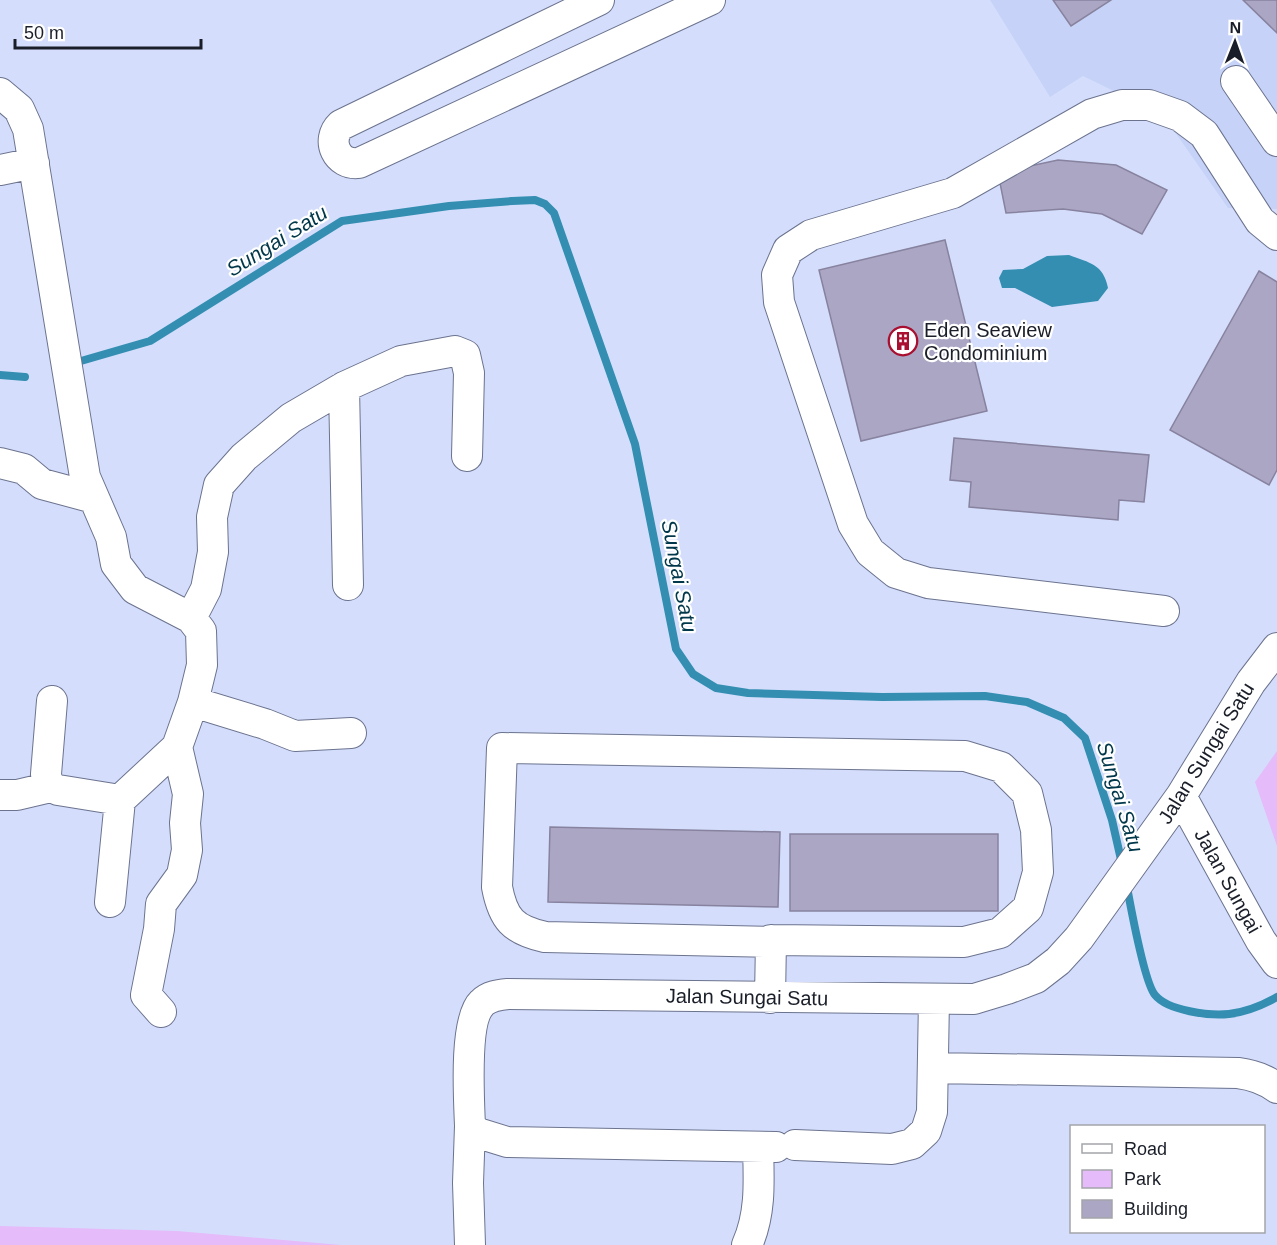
<svg xmlns="http://www.w3.org/2000/svg" width="1277" height="1245" viewBox="0 0 1277 1245" font-family="Arial,sans-serif">
<rect width="100%" height="100%" fill="#d4defc"/>
<path fill="#c6d2f7" d="M990 0H1277V209L1228 208 1163 115 1083 76 1050 97Z"/>
<path fill="#e5bbfa" d="M1277 751V846L1255 782Z
M0 1226 177 1231 341 1245H0Z"/>
<path fill="#348eb1" d="M1069 255C1090 263 1103 264 1108 288L1098 301 1052 307 1015 288H1002L999 278 1003 270 1023 269 1047 256Z"/>
<g fill="none" stroke-linecap="round" stroke-linejoin="round">
<path stroke="#348eb1" stroke-width="8" d="M74 363 150 341 342 221 449 206 512 201 535 200 545 204 554 213 635 444 676 649 693 674 716 688 748 693 882 697 985 696 1027 702 1064 718 1085 738 1112 820 1122 864
M0 375 25 377
M1127 887C1131 908 1144 982 1155 995 1168 1011 1210 1016 1229 1014 1246 1012 1263 1005 1277 997"/>
</g>
<path fill="#aba6c4" stroke="#87829e" stroke-width="1.5" d="M1053 0H1111L1071 26Z
M1243 0H1277V33Z
M1058 160 1116 165 1167 190 1142 234 1102 214 1063 209 1006 213 998 173Z
M945 240 987 411 861 441 819 270Z
M1259 271 1277 282V470L1269 485 1170 430Z
M954 438 1149 455 1144 502 1119 500 1118 520 969 507 971 482 950 480Z
M550 827 780 832 778 907 548 902Z
M790 834H998V911H790Z"/>
<g fill="none" stroke-linecap="round" stroke-linejoin="round">
<g stroke="#6b738e" stroke-width="32">
<path id="minor" d="M599 0 341 125C325 140 337 166 359 163L710 0
M1236 81 1277 141
M0 93 19 109 28 129 85 477 111 537 116 564 135 589 191 618 201 631 202 665 193 702 177 747 120 800 110 902
M0 170 34 163
M344 387 348 585
M0 463 24 469 42 484 94 498
M1164 611 928 583 896 573 870 552 853 524 779 302 777 275 788 250 811 235 953 193 1092 114 1122 105H1149L1180 116 1204 134 1260 221 1277 235
M191 618 206 589 213 552 212 517 219 485 244 457 291 418 344 387 401 361 455 351 465 355 469 373 467 456
M52 701 46 774C47 783 50 787 58 790L120 800
M193 702 265 724 295 736 351 733
M502 748 965 756 1001 767 1027 793 1036 830 1038 872 1028 908 1000 933 964 942 771 940 770 942 545 937C513 930 503 919 497 887Z
M0 795H17L51 787
M1181 796 1261 941 1277 963
M770 998 771 940
M161 1012 146 995 159 929 161 904 182 875 187 850 185 823 188 794 177 747
M933 1068 1238 1073C1254 1075 1265 1079 1277 1088
M795 1145 892 1149 912 1144 926 1131 932 1112 934 999
M776 1147 507 1142 478 1133 470 1126C469 1100 464 1020 482 1003 489 996 498 995 508 994L974 999 1007 989 1036 978 1058 961 1079 938 1181 796 1251 682 1277 648
M470 1245 468 1183 470 1126
M747 1245C761 1214 759 1181 758 1147"/>
</g>
<use href="#minor" stroke="#fff" stroke-width="30"/>
</g>
<defs>
<g id="building-ring" transform="scale(1.5)"><circle r="9.5" fill="#fff" stroke="#a80f30" stroke-width="1.5"/><path d="M-4-6H4V6H1V3H-1V6H-4ZM-2.5-4.3h1.7v1.8h-1.7ZM.8-4.3h1.7v1.8H.8ZM-2.5-1h1.7V.8h-1.7ZM.8-1h1.7V.8H.8Z" fill="#a80f30"/></g>
</defs>
<g fill-rule="evenodd">
<use href="#building-ring" x="903" y="341"/>
</g>
<g text-anchor="middle" stroke-width="4.5" stroke-linejoin="round" paint-order="stroke">
<g font-size="20" fill="#1a1e28" stroke="#fff" text-anchor="start">
<text x="924" y="337">Eden Seaview<tspan x="924" dy="23">Condominium</tspan></text>
</g>
<g font-size="20" fill="#1a1e28" stroke="#fff">
<text transform="translate(1206 753) rotate(-58)" y="7">Jalan Sungai Satu</text>
<text transform="translate(1228 881) rotate(61)" y="7">Jalan Sungai</text>
<text transform="translate(747 997) rotate(1)" y="7">Jalan Sungai Satu</text>
</g>
<g font-size="21" font-style="italic" fill="#01374a" stroke="#fff">
<text transform="translate(277 241) rotate(-32)" y="7">Sungai Satu</text>
<text transform="translate(679 576) rotate(79)" y="7">Sungai Satu</text>
<text transform="translate(1120 797) rotate(73)" y="7">Sungai Satu</text>
</g>
</g>
<rect x="1070" y="1125" width="195" height="108" fill="#ffffff" stroke="#a3a5a9" stroke-width="1.5"/>
<rect x="1082" y="1144" width="30" height="9" fill="#ffffff" stroke="#a3a5a9" stroke-width="1.5"/>
<text x="1124" y="1155" font-size="18" fill="#1a1e28">Road</text>
<rect x="1082" y="1170" width="30" height="18" fill="#e5bbfa" stroke="#a3a5a9" stroke-width="1.5"/>
<text x="1124" y="1185" font-size="18" fill="#1a1e28">Park</text>
<rect x="1082" y="1200" width="30" height="18" fill="#aba6c4" stroke="#a3a5a9" stroke-width="1.5"/>
<text x="1124" y="1215" font-size="18" fill="#1a1e28">Building</text>
<g transform="translate(1235 42) rotate(1)" stroke="#ffffff" stroke-width="4.5" paint-order="stroke">
<path d="M0-4.5L10 22L0 15L-10 22Z" fill="#1a1e28"/>
<text y="-9" font-size="16" font-weight="bold" text-anchor="middle" fill="#1a1e28">N</text>
</g>
<path d="M15 39v9h186v-9" fill="none" stroke="#1a1e28" stroke-width="3"/>
<text x="24" y="39" font-size="18" fill="#1a1e28" stroke="#ffffff" stroke-width="4.5" paint-order="stroke">50 m</text>
</svg>
